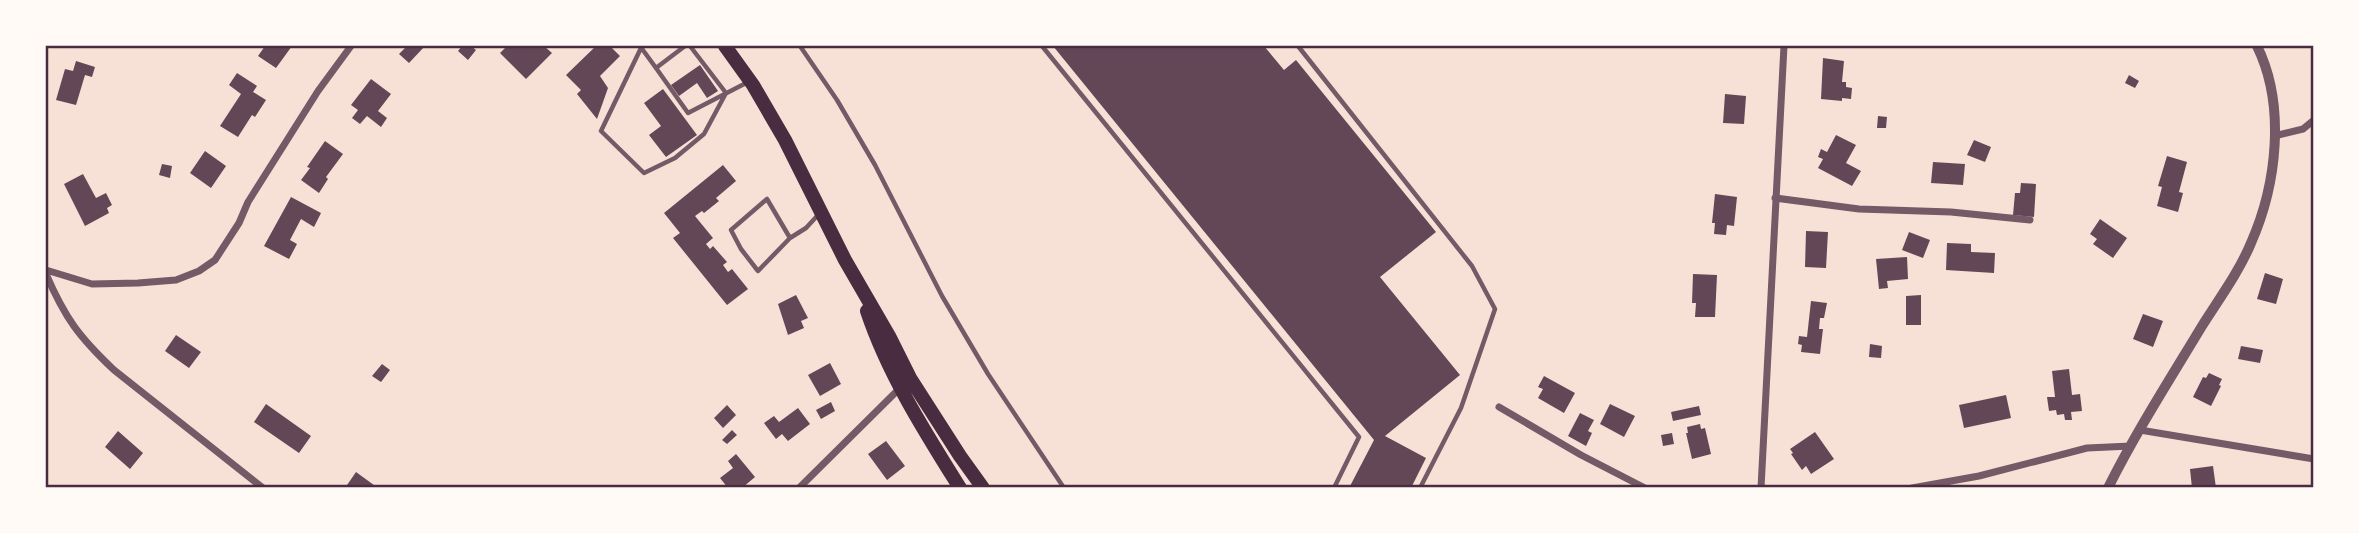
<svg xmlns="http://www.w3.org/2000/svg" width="2359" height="533" viewBox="0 0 2359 533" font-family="'IBM Plex Serif',serif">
<rect width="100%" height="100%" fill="#f7e1d7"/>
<path fill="#644757" d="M265 46H292L276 68 258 56Z
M407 46H425L409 63 399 54Z
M462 46H471L476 50 468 60 458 51Z
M507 46H544L552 53 526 79 500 53Z
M596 46H610L620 56 600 76 608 88 597 119 577 94 581 90 566 75Z
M1053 46H1264L1284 70 1296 60 1436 232 1380 277 1460 375 1385 436 1426 458 1411 488H1349L1374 440Z
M1823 58 1844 61 1842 82H1846V87L1852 88 1851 99 1842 98V101L1821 99Z
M76 61 95 67 92 77 85 75 76 105 56 100 65 69 73 71Z
M700 65 718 91 707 98 697 83 679 96 671 85Z
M237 73 257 86 253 92 266 100 255 117 252 115 238 137 220 126 241 94 229 85Z
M2129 75 2139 81 2135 88 2125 83Z
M371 79 391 94 378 111 387 118 381 127 367 116 360 124 352 118 358 110 351 105Z
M663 89 697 135 666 157 649 135 661 126 644 103Z
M1725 94 1746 96 1744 124 1723 123Z
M1878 116 1887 117 1886 128H1877Z
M1836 135 1856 145 1846 163 1861 171 1852 186 1818 168 1823 159 1818 157 1821 149 1827 152Z
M1974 140 1991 147 1985 162 1967 155Z
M325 141 343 154 326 177 328 179 319 193 301 180 310 168 307 167Z
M205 151 226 166 211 188 190 173Z
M2167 156 2187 162 2179 192 2183 193 2178 212 2157 206 2162 187 2158 186Z
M1933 162 1965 164 1963 185 1931 183Z
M162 164 172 166 170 178 159 175Z
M723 165 736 181 716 198 719 201 704 213 702 211 695 216 713 238 706 244 710 249 713 246 727 262 723 265 728 272 732 269 748 289 727 305 673 238 680 233 664 213Z
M83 174 96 198 106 193 112 205 107 208 109 213 85 226 64 184Z
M2021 183 2036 184 2034 217 2013 215 2015 193H2020Z
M1715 194 1737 197 1734 226 1727 225 1726 235 1714 234 1715 223H1712Z
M291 197 321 213 314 227 301 219 290 240 297 244 289 259 264 246Z
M2100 219 2127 238 2113 258 2093 244 2097 239 2090 234Z
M1806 231 1828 232 1826 268 1805 267Z
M1909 232 1930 240 1923 258 1902 250Z
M1947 243 1971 244V252L1995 253 1994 273 1946 270Z
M1907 257 1908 279 1887 281 1888 288 1879 289 1876 259Z
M2265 273 2283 279 2276 304 2257 299Z
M1693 274 1717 275 1715 317H1695L1696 303H1692Z
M796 295 808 318 801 321 804 328 788 335 778 304Z
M1921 295V325H1906V296Z
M1811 301 1827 303 1824 318H1820L1819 329H1823L1820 354 1801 352 1802 345 1798 344 1799 336 1807 337Z
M2143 314 2163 321 2153 347 2133 339Z
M176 335 201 352 189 368 165 351Z
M1870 344 1882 346 1881 358 1869 357Z
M2241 346 2263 350 2260 363 2238 359Z
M830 363 841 384 820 396 808 375Z
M382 364 390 370 381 382 372 376Z
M2069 369 2072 395 2080 394 2082 411 2071 412 2072 420H2065L2064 414 2057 415 2056 410 2049 411 2047 397H2055L2052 371Z
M2209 373 2222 379 2219 385 2221 386 2211 406 2193 397 2203 377 2206 378Z
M1544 376 1575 393 1564 413 1538 398 1543 389 1538 387Z
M2006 395 2011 418 1964 428 1959 405Z
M831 402 835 411 821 419 816 410Z
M266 404 311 436 299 453 254 422Z
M1610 404 1635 416 1624 437 1600 424Z
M727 405 736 415 723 428 714 418Z
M1699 406 1701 415 1673 421 1671 412Z
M798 408 810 424 788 441 782 434 776 439 764 423 774 416 779 422Z
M1580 413 1594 420 1588 431 1592 433 1586 446 1568 436Z
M1700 424 1701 429 1705 428 1711 454 1692 459 1686 433H1688L1687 427Z
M732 430 737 435 727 444 722 440Z
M118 431 143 453 130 469 105 447Z
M1815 432 1834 459 1811 474 1806 466 1802 470 1791 454 1793 453 1790 449Z
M1672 433 1674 444 1663 446 1661 435Z
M886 441 905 466 887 480 868 454Z
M736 454 755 477 742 488H728L720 478 733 468 728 461Z
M2213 466 2216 488H2192L2190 469Z
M356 472 378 488H345Z"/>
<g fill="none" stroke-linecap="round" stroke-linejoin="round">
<path stroke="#755966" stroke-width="4.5" d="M640 46 656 68
M685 46 656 68 688 113 748 82
M800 46 837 100 875 165 942 296 988 374 1064 488
M1042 46 1359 437 1334 488
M1298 46 1472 266 1495 309 1461 408 1420 488
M641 48 601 131 644 173 675 158 704 134 726 93 690 46
M790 238 758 271 741 249 731 230 767 199 790 238 806 228 818 215"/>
<path stroke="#755966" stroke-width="7" d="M2274 136 2303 129 2314 120
M1775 198 1859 209 1951 212 2030 220
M46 270 92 284 138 283 176 280 199 271 215 260 239 223 248 202 318 91 351 46
M46 274C65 318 79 337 114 370L263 488
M1499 407 1581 455 1645 488
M2140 430 2314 459
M799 488 901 387
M1761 488 1784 46
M1912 488 1979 476 2087 448 2131 446"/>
<path stroke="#755966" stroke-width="10" d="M2108 488C2136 432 2170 379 2202 326 2219 299 2239 272 2251 243 2277 184 2286 105 2257 46"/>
<path stroke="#4a2c40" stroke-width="14" d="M725 46 753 85 785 140 845 260 889 336 910 378 960 456 983 488
M867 311C888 374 925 432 960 488"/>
</g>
<rect width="2359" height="533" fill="none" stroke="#fffaf5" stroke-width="94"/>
<rect x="47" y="47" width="2265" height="439" fill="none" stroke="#4a2c40" stroke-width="2.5"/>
</svg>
